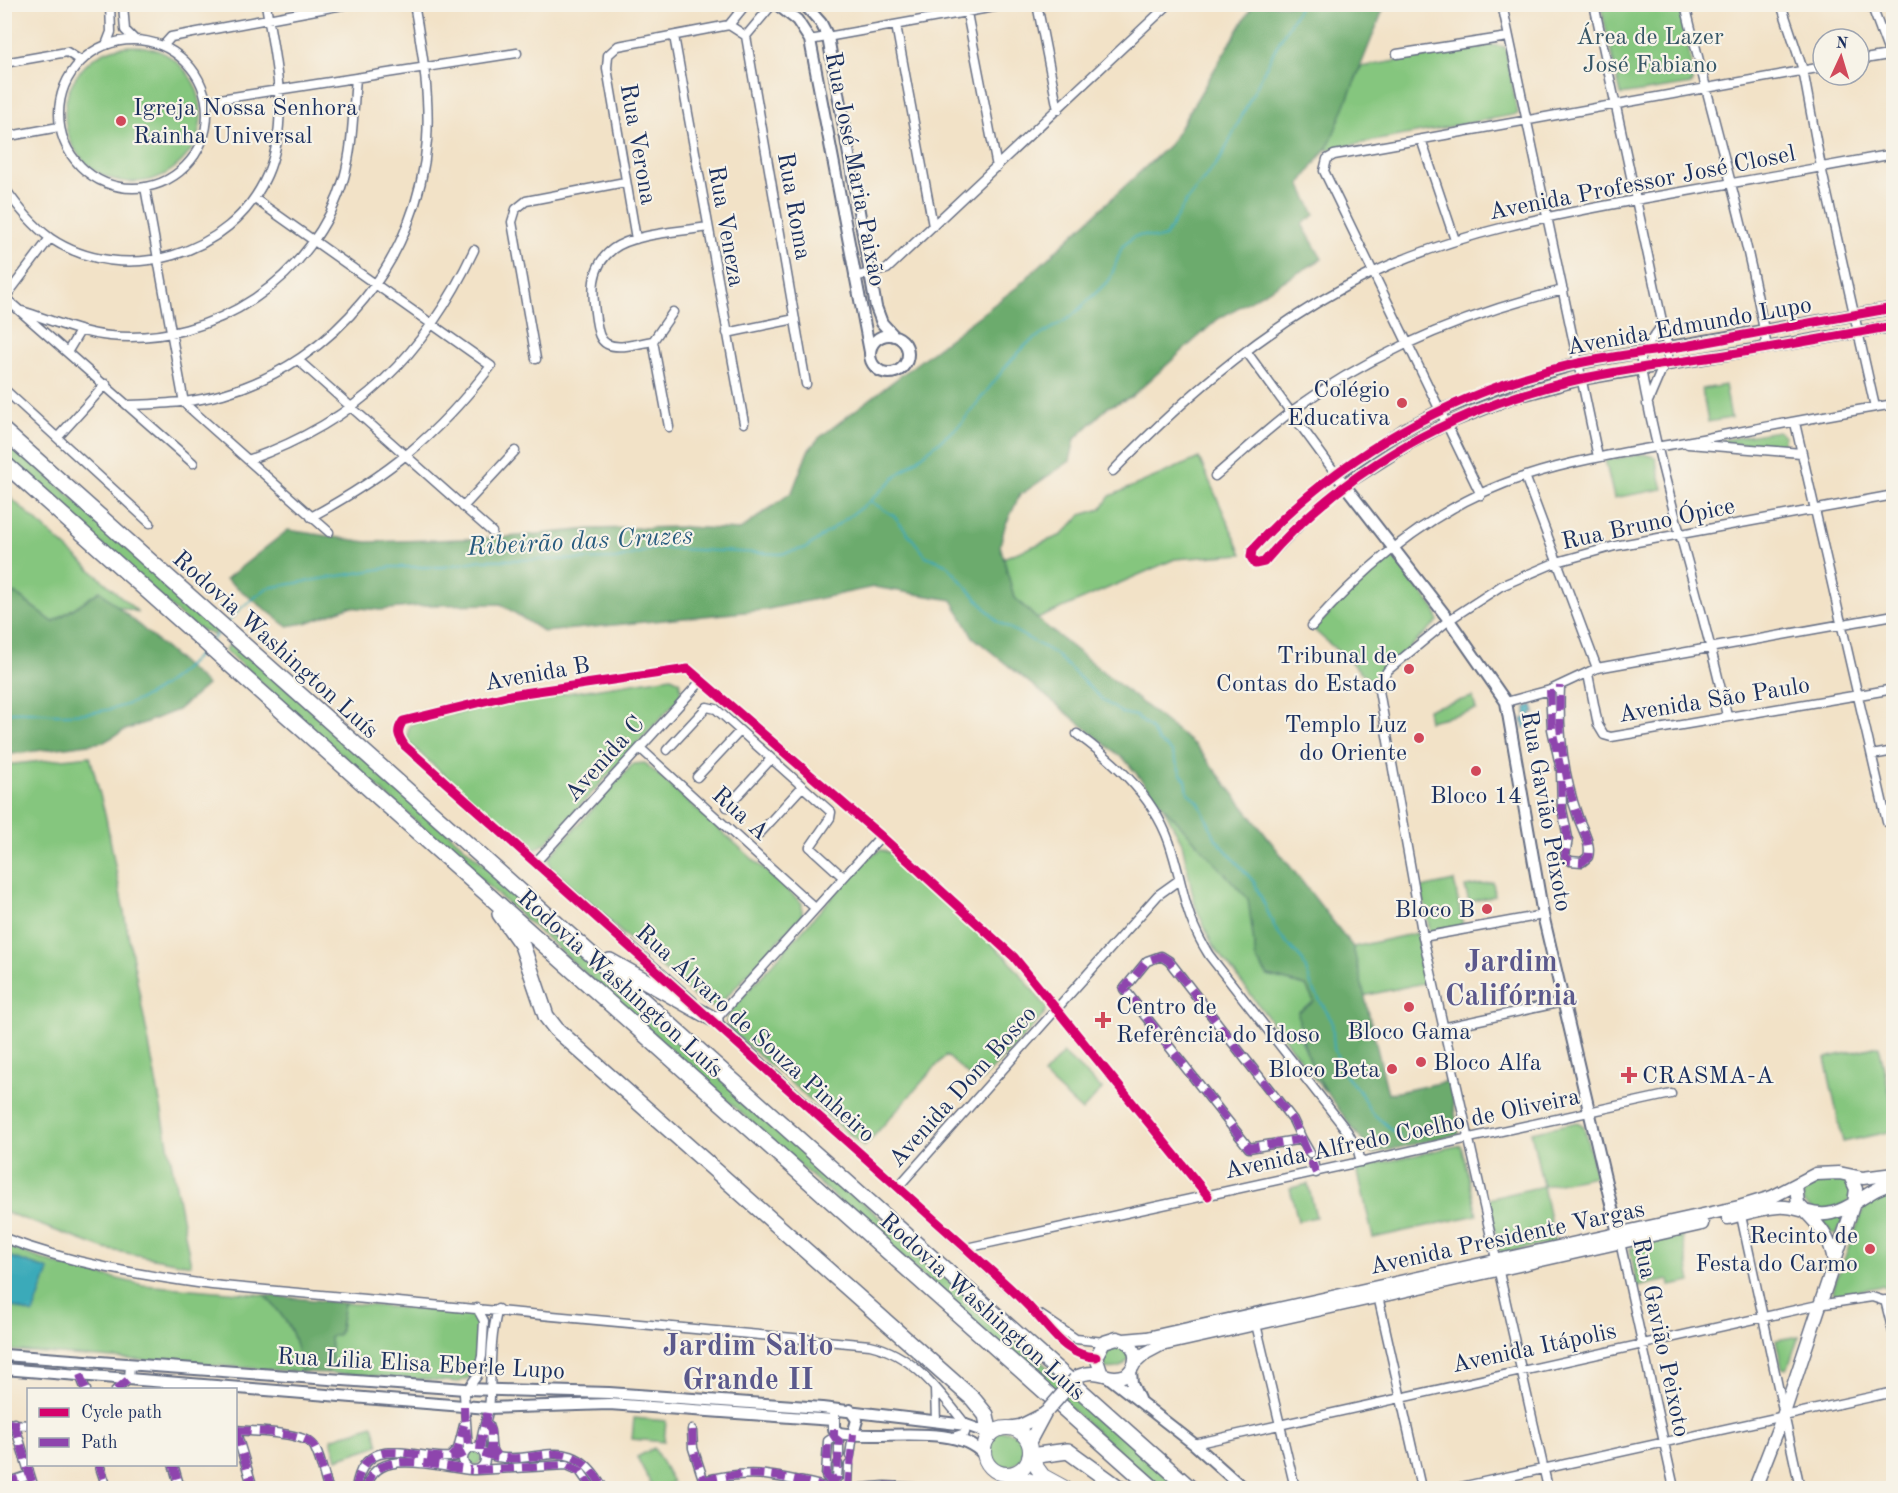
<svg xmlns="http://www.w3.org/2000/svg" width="1898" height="1493" viewBox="0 0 1898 1493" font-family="'Old Standard TT',serif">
<rect width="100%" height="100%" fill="#f7f3e8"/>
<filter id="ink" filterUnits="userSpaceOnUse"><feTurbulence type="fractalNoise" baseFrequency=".0167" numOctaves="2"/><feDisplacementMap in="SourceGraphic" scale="12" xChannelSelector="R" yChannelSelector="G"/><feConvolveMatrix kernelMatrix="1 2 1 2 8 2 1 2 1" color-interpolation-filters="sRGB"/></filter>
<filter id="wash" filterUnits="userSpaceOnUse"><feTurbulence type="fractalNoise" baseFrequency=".008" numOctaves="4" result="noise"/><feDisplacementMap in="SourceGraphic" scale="24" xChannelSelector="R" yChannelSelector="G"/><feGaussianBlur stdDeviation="1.35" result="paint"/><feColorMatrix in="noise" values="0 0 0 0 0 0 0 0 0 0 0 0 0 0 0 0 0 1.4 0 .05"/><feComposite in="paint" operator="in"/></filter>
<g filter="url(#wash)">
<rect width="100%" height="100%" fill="#f2e2c7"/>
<path fill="#85c67e" stroke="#507a6e" stroke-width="1.5" d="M1622 4 1679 5 1693 72 1692 84 1621 95 1601 8Z
M1492 45 1505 47 1518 114 1325 150 1361 67Z
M65 114a68 68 0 1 1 136 0a68 68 0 1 1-136 0Z
M1725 385 1731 418 1708 422 1702 389Z
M1778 431 1785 436 1782 447 1721 443 1722 440Z
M5 436 217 630 213 635 190 624 5 458Z
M1644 454 1655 457 1663 489 1614 498 1605 460Z
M1199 458 1242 554 1175 559 1037 619 1014 597 1003 558 1062 535 1081 515 1101 509 1110 496Z
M4 492 138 612 117 606 100 591 53 622 15 593 5 604Z
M1391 558 1396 559 1436 611 1438 621 1377 678 1370 680 1313 629 1367 576Z
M230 644 245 656 256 661 1183 1488H1159L234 658 225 650Z
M671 677 680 681 681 696 546 843 533 851 526 849 411 745 407 739 409 726 415 722 516 701Z
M1473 697 1476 710 1429 721 1427 709Z
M90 756 106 818 191 1265 105 1249 5 1212V765Z
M645 763 802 903V915L719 1005 712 1007 701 1003 551 870 549 858 553 853 633 764Z
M1162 805 1249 899 1256 959 1268 976 1306 986 1314 1002 1299 1035 1325 1092 1212 944 1195 905 1182 843Z
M881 850 891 853 1008 959 1047 1008 1043 1016 978 1084 946 1055 864 1147 729 1029 726 1022 732 1009 868 857Z
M1454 881 1463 925 1430 932 1421 888Z
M1493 882 1495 896 1469 902 1465 887Z
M1417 933 1428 982 1363 996 1353 947Z
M1879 1046 1893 1109V1131L1843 1142 1825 1058Z
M1063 1053 1102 1089 1082 1111 1043 1075Z
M1577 1122 1584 1126 1596 1176 1543 1186 1555 1243 1500 1253 1488 1199 1543 1186 1531 1132Z
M1461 1145 1477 1215 1373 1238 1357 1168Z
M1822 1177 1846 1180 1852 1194 1847 1204 1817 1212 1803 1203V1185Z
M1308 1184 1316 1217 1298 1221 1290 1188Z
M1893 1191V1292L1882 1286 1836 1295 1833 1292 1835 1283 1865 1205 1874 1197Z
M1845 1214 1837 1234 1831 1233 1822 1219Z
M1682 1236 1691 1282 1670 1286 1669 1280 1637 1287 1630 1248Z
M5 1246 59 1265 143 1285 265 1295C292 1326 295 1332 301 1372L5 1350Z
M344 1303 473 1314 479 1320 477 1367 472 1376 459 1382 327 1373 332 1363 330 1337 339 1334Z
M1799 1336 1789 1365 1786 1369 1782 1368 1776 1340Z
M1124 1342 1130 1357C1124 1367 1117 1370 1105 1368L1098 1352 1100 1347Z
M634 1418 666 1421 664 1442 632 1439Z
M373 1425 379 1445 337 1459 331 1439Z
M987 1449a18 18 0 1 1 36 0a18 18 0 1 1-36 0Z
M654 1448 673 1482 662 1488H653L637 1457Z
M467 1458a7 7 0 1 1 14 0a7 7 0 1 1-14 0Z"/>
<path fill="#6cab6d" stroke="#446d66" stroke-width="1.5" d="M1253 5H1385L1330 143 1300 184 1315 215 1302 224 1322 259 1218 319 1131 397 1108 407 1075 439 1070 461 1020 495 1005 526 1000 545 1014 597 1037 619 1197 747 1353 947 1388 1094 1449 1081 1459 1134 1372 1154C1340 1111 1301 1067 1298 1012L1314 1002 1306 986 1268 976 1256 959 1248 899 1162 805 1126 761 973 637 952 600 874 587 764 610 544 632 501 604 429 605 380 610 349 607 306 623 287 626 226 579 288 530 367 542 498 538 591 529 684 527 740 530 792 492 808 451 819 438 1017 287 1170 144Z
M100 591 207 685 178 710 123 731 104 742 5 755V604L14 593 53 622Z
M265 1295 344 1303 339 1334 330 1337 332 1364 327 1373 301 1372C295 1332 292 1326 265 1295Z"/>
<path fill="#3baab9" stroke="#2b6c8c" stroke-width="1.5" d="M1533 705 1535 713 1531 714 1530 727 1524 728 1522 719 1526 718V707Z
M5 1255 49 1270 33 1314 5 1304Z"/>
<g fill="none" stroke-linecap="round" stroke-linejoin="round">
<path stroke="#3baab9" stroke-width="2" d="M870 501 894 516 926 556 946 564 997 621 1054 653 1104 701 1122 713 1136 716 1151 729 1158 741 1172 752 1181 774 1186 780 1188 793 1198 801 1216 839 1254 882 1277 932 1303 961 1312 987 1332 1021 1334 1049 1345 1075 1360 1092 1370 1111 1400 1137
M227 623 241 608 267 588 392 567H443L481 560 616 559 657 548 781 554 806 548 870 501 899 474 960 425 1008 364 1028 343 1072 316 1110 279 1122 247 1133 237 1144 235 1157 239 1165 237 1187 200 1221 158 1274 51 1301 4
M211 641 219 632
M4 713C26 709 39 714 60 714 122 715 161 696 203 650"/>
</g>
</g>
<g filter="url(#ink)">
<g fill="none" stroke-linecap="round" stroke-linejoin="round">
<g stroke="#666e83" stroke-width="11">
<path id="minor" d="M123 4 125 30 135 40
M1037 4 1058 110
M1502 4 1598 457
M1594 4 1668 349V364L1661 371 1647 404
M1685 4C1712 119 1748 232 1767 348
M1781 4 1803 70 1821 167 1875 407
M1871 4 1890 55 1894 73
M967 13 997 167
M729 25 746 4
M729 25 746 36
M896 25 933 226
M674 36 744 423
M746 36 806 384
M746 36 771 6
M59 114a74 74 0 1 1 148 0a74 74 0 1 1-148 0Z
M810 40 1011 4
M106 45 111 32 110 4
M163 46 171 37 348 4
M1397 54 1508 37
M1859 60 1894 54
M4 63 67 52 81 61
M207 101 517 53
M4 137 59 127
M1421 139 1455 240
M4 187C17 206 31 224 50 238 123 287 232 256 267 175 291 119 275 62 266 4
M145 187 184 403 329 532
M255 199 491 366C437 436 388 475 311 517
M636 239 607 68 608 55 618 46 729 25
M854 277 887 269 1169 4
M4 297 193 463
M4 299 50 238
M22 311C51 320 79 333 110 336 213 346 315 278 344 178 353 146 353 112 356 78
M673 312 653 341C640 343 619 350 607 344 598 339 598 329 596 320 592 293 589 267 613 249 634 233 682 232 707 227
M1663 324 1641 354V369C1662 487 1702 600 1727 716
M727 333 795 319
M653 341 669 427
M68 351 80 331
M1246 351 1336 474 1307 497 1255 546 1251 553 1255 564 1264 562 1322 503 1344 485
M536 359 512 222 516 209 526 201 625 182
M298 360 492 532
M4 389 150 523
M129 405C161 404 192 403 223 394 336 362 419 257 427 140 430 94 422 49 414 4
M1795 423 1887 822
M58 437 106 384
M1688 444 1801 453
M248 460C358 421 425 355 474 250
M1113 471C1189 392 1273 321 1372 273 1459 232 1553 215 1647 198 1729 184 1812 169 1894 154
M1215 476C1240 455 1265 431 1292 411 1374 351 1465 314 1563 290
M1525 476 1597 668
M1481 495 1324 171 1327 159 1334 155 1823 67
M463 507 515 451
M1312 626C1370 561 1442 502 1526 476 1580 458 1636 451 1691 441 1759 428 1826 415 1894 404
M1588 674 1598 725 1604 735 1611 737 1894 689
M1550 690 1552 729 1561 770 1562 809 1568 838 1565 856 1570 861 1582 862 1588 857C1592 844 1582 829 1578 817 1563 775 1558 730 1560 686
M1506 702 1550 690 1597 668 1894 615
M1077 734C1118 764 1158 801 1172 851 1185 893 1184 915 1209 955L1347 1131 1358 1151 1361 1162
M640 748 815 908
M667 750 707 707 716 709 831 812 830 818 810 847 843 877
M1872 755 1894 751
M697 777 740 731
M727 807 771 759
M760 833 802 787
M535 863 702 680
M1423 937 1543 915
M1161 956 1169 961 1293 1120 1302 1139 1249 1148 1124 989 1147 961Z
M693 1001 405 746C398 736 396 731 403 721L510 695 688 669 881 836 1014 957 1208 1196
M714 1019 1036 1313C1050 1333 1069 1356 1096 1357
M715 1020 881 836
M1442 1028 1562 1002
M1302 1139 1310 1153
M1313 1162 1316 1173
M898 1187 1158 895 1179 880
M1740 1211 1800 1488
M4 1238C71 1264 141 1275 212 1285L870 1345C914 1355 939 1391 966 1425L965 1433 953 1437
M1620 1242 1674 1488
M966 1248 1671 1094
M1378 1296 1421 1488
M1885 1300 1894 1336
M1039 1314 1076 1339 1104 1342
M1255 1320 1295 1488
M80 1375 86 1390
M935 1389 936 1422
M116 1390 129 1379 130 1365
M486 1422C495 1433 486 1448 497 1457
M4 1423 28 1425
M14 1423 34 1488
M236 1430C254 1432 307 1431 315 1448 321 1460 324 1476 328 1488
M692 1430 693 1448 706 1488
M236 1432 253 1488
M834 1437 839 1441V1455
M1194 1444 1818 1305 1872 1297 1894 1304
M463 1459a11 11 0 1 1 22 0a11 11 0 1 1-22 0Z
M468 1450 464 1394 477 1376 482 1356 484 1321 477 1308
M480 1450C481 1430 490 1415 490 1396 491 1367 490 1337 498 1309
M483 1453C534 1473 569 1425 603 1488
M451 1456 458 1449 464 1425
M850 1456 853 1434
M99 1464 107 1488
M173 1464 180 1488
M476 1470 567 1465 580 1471 592 1488
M703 1481C756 1467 780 1477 830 1488
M831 1481 826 1476 828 1441 834 1437V1429
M4 1484 30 1475
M831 1485V1481L837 1478 838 1464
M356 1488C366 1422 430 1471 465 1453
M367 1488C374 1445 441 1468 472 1470
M848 1488 849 1465
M861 1488 885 1486 928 1488
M1456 1488 1894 1392
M1548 1488 1423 937 1378 685 1388 670 1449 620 1501 586 1557 562 1615 546 1894 495"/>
</g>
<g stroke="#666e83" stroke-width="14">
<path id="tertiary" d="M804 4 821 23 828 37 876 307 882 323 894 336
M779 6 797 20 810 40 870 352
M870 354a19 19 0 1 1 38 0a19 19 0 1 1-38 0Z
M1344 485 1410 443 1446 424 1511 398 1582 379 1894 326
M1620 1242 1543 915 1506 702 1449 620 1336 474 1403 430 1439 411 1513 382 1579 363 1894 308
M4 1355 465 1389 609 1393 822 1408 966 1425 983 1431 988 1437
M4 1369 488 1408 609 1404 833 1420
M1131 1371 1132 1384 1139 1399
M1107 1376 1194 1444 1243 1488
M850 1410 857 1420 853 1434
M834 1415V1429L839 1433C879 1441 955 1422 983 1454"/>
</g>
<g stroke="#666e83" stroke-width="15">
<path id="secondary" d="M1796 1185 1798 1204C1816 1223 1830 1234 1834 1261
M1728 1218C1744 1214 1761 1208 1778 1207 1797 1205 1813 1218 1832 1213 1855 1208 1869 1188 1894 1183
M1124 1340 1147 1338 1739 1207 1772 1197 1816 1174 1839 1173 1863 1178 1894 1174
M1135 1363 1146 1353 1161 1345 1702 1224
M1078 1376C1100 1367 1107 1382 1126 1375 1141 1362 1137 1343 1117 1338L1104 1342 1096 1357 1101 1372
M1007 1428 1020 1426 1044 1414
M1029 1443 1045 1413
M1755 1488 1783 1416 1854 1203 1856 1189 1850 1176"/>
</g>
<g stroke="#666e83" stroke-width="16">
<path id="trunk" d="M984 1451a23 23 0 1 1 46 0a23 23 0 1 1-46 0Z
M1030 1458 1043 1476 1065 1488
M1007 1475 1020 1477 1050 1488"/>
</g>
<g stroke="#666e83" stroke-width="18">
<path id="motorway" d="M4 431 1190 1488
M4 463 1153 1488
M500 914 522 945 546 1016 556 1029 973 1399 986 1415 990 1435
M610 961 715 1020
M1030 1456 1068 1451 1119 1488"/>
</g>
<use href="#minor" stroke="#fff" stroke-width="8"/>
<use href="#tertiary" stroke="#fff" stroke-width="10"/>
<use href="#secondary" stroke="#fff" stroke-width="12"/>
<use href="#trunk" stroke="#fff" stroke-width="14"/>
<use href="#motorway" stroke="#fff" stroke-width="15"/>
<g stroke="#666e83" stroke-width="15" stroke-linecap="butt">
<path id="secondary-bridge" d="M1048 1410 1075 1379"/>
</g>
<use href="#secondary-bridge" stroke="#fff" stroke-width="12"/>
<path stroke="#8e44ad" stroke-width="8" stroke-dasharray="15 8" stroke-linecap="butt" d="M1550 690 1552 729 1561 770 1562 809 1568 838 1565 856 1570 861 1582 862 1588 857C1592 844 1582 829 1578 817 1563 775 1558 730 1560 686
M1161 956 1169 961 1293 1120 1302 1139 1249 1148 1124 989 1147 961Z
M1302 1139 1316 1173
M80 1375 86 1390
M116 1390 129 1379
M464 1406C464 1422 468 1434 468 1450
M486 1422 491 1431V1449L499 1458
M4 1423 28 1425
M14 1423 34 1488
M236 1430C254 1432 307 1431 315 1448 321 1460 324 1476 328 1488
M692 1430 693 1448 706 1488
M236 1432 253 1488
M480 1450C481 1434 486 1423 488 1408
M483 1453C534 1473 569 1425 603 1488
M451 1457 458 1449 464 1425
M99 1464 107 1488
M173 1464 180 1488
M476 1470 567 1465 580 1471 592 1488
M703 1481C756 1467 780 1477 830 1488
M831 1481 826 1476 828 1441 834 1437V1429
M4 1484 30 1475
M356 1488C366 1422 430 1471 465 1453
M367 1488C374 1445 441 1468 472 1470
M830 1488 831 1481 837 1478 839 1441 834 1437
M848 1488 853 1434
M861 1488 885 1486 928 1488"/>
<g stroke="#f7f3e8" stroke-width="13">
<path id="cycleway" d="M1894 308C1828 319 1762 332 1696 344 1658 351 1618 355 1579 363 1455 390 1337 456 1252 550L1251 557 1255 564 1264 562C1345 467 1459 406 1580 379 1626 369 1673 363 1719 356 1777 347 1835 336 1894 326
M1096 1357C1066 1356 1052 1331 1034 1312 1013 1289 988 1269 966 1248L405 746C398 736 396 731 403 721L510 695 688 669 881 836 1014 957 1208 1196"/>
</g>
<use href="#cycleway" stroke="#d6006c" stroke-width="9"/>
</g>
</g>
<g fill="#d1495b" stroke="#f7f3e8" stroke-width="2">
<circle cx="121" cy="121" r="6"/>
<circle cx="1402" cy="403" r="6"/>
<circle cx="1409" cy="669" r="6"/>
<circle cx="1419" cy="738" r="6"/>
<circle cx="1476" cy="771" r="6"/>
<circle cx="1487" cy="909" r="6"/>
<circle cx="1409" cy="1007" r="6"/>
<path d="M1100 1011h6v6h6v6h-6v6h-6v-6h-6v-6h6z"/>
<circle cx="1421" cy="1062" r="6"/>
<circle cx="1392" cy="1069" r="6"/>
<path d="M1626 1066h6v6h6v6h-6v6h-6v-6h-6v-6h6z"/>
<circle cx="1870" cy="1249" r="6"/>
</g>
<g text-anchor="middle" stroke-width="4.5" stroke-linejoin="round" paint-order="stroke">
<g font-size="24" fill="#365566" stroke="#f7f3e8">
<text x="1650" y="44">Área de Lazer<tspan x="1650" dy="28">José Fabiano</tspan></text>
</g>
<g font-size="24" fill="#1b2f5e" stroke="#f7f3e8" text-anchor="end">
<text x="133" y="115" text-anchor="start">Igreja Nossa Senhora<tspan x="133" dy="28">Rainha Universal</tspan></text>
<text x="1390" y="397">Colégio<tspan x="1390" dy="28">Educativa</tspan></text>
<text x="1397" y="663">Tribunal de<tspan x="1397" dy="28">Contas do Estado</tspan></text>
<text x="1407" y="732">Templo Luz<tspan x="1407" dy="28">do Oriente</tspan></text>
<text x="1476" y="803" text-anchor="middle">Bloco 14</text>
<text x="1475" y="917">Bloco B</text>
<text x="1116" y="1014" text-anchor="start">Centro de<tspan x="1116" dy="28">Referência do Idoso</tspan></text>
<text x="1409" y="1039" text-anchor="middle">Bloco Gama</text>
<text x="1433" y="1070" text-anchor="start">Bloco Alfa</text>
<text x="1380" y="1077">Bloco Beta</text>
<text x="1642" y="1083" text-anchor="start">CRASMA-A</text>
<text x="1858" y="1243">Recinto de<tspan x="1858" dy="28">Festa do Carmo</tspan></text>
</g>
<g font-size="24" fill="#1b2f5e" stroke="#f7f3e8">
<text transform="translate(639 144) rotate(80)" y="8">Rua Verona</text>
<text transform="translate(856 169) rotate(79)" y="8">Rua José Maria Paixão</text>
<text transform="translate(1642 182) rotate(-11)" y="8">Avenida Professor José Closel</text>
<text transform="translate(795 206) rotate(80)" y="8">Rua Roma</text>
<text transform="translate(727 226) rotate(80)" y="8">Rua Veneza</text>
<text transform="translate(1689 325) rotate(-10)" y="8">Avenida Edmundo Lupo</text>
<text transform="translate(1648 523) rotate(-12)" y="8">Rua Bruno Ópice</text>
<text transform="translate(276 644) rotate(42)" y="8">Rodovia Washington Luís</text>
<text transform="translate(537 673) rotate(-10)" y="8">Avenida B</text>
<text transform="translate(1714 699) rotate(-9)" y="8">Avenida São Paulo</text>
<text transform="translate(604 758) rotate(-48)" y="8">Avenida C</text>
<text transform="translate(1547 811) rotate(80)" y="8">Rua Gavião Peixoto</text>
<text transform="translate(741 813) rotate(42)" y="8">Rua A</text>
<text transform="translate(621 983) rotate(42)" y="8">Rodovia Washington Luís</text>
<text transform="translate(756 1033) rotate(42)" y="8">Rua Álvaro de Souza Pinheiro</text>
<text transform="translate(962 1086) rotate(-48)" y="8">Avenida Dom Bosco</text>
<text transform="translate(1402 1133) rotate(-12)" y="8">Avenida Alfredo Coelho de Oliveira</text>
<text transform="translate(1507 1237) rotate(-12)" y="8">Avenida Presidente Vargas</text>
<text transform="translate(983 1306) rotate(42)" y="8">Rodovia Washington Luís</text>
<text transform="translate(1662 1337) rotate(78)" y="8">Rua Gavião Peixoto</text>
<text transform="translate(1534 1347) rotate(-12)" y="8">Avenida Itápolis</text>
<text transform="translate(421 1363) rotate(3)" y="8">Rua Lilia Elisa Eberle Lupo</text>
</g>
<g font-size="26" font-style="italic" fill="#265a7e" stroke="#f7f3e8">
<text transform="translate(580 540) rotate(-3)" y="9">Ribeirão das Cruzes</text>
</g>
<g font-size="30" font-weight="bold" fill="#5b598c" stroke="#f7f3e8">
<text x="1511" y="971">Jardim<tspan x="1511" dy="34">Califórnia</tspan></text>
<text x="748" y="1355">Jardim Salto<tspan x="748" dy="34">Grande II</tspan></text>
</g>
</g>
<rect width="1898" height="1493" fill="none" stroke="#f7f3e8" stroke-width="24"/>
<rect x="27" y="1388" width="210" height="78" fill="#f7f3e8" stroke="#9fa5b1" stroke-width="1.5"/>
<rect x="39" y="1408" width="30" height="9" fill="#d6006c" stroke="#9fa5b1" stroke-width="1.5"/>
<text x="81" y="1418" font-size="18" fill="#1b2f5e">Cycle path</text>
<rect x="39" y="1438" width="30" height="9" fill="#8e44ad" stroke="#9fa5b1" stroke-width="1.5"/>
<text x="81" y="1448" font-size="18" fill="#1b2f5e">Path</text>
<g transform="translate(1841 57) rotate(4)"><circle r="28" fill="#f7f3e8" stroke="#9fa5b1" stroke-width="1.5"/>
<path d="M0-4.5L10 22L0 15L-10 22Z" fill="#d1495b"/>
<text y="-9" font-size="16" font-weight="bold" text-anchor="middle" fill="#1b2f5e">N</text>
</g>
</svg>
